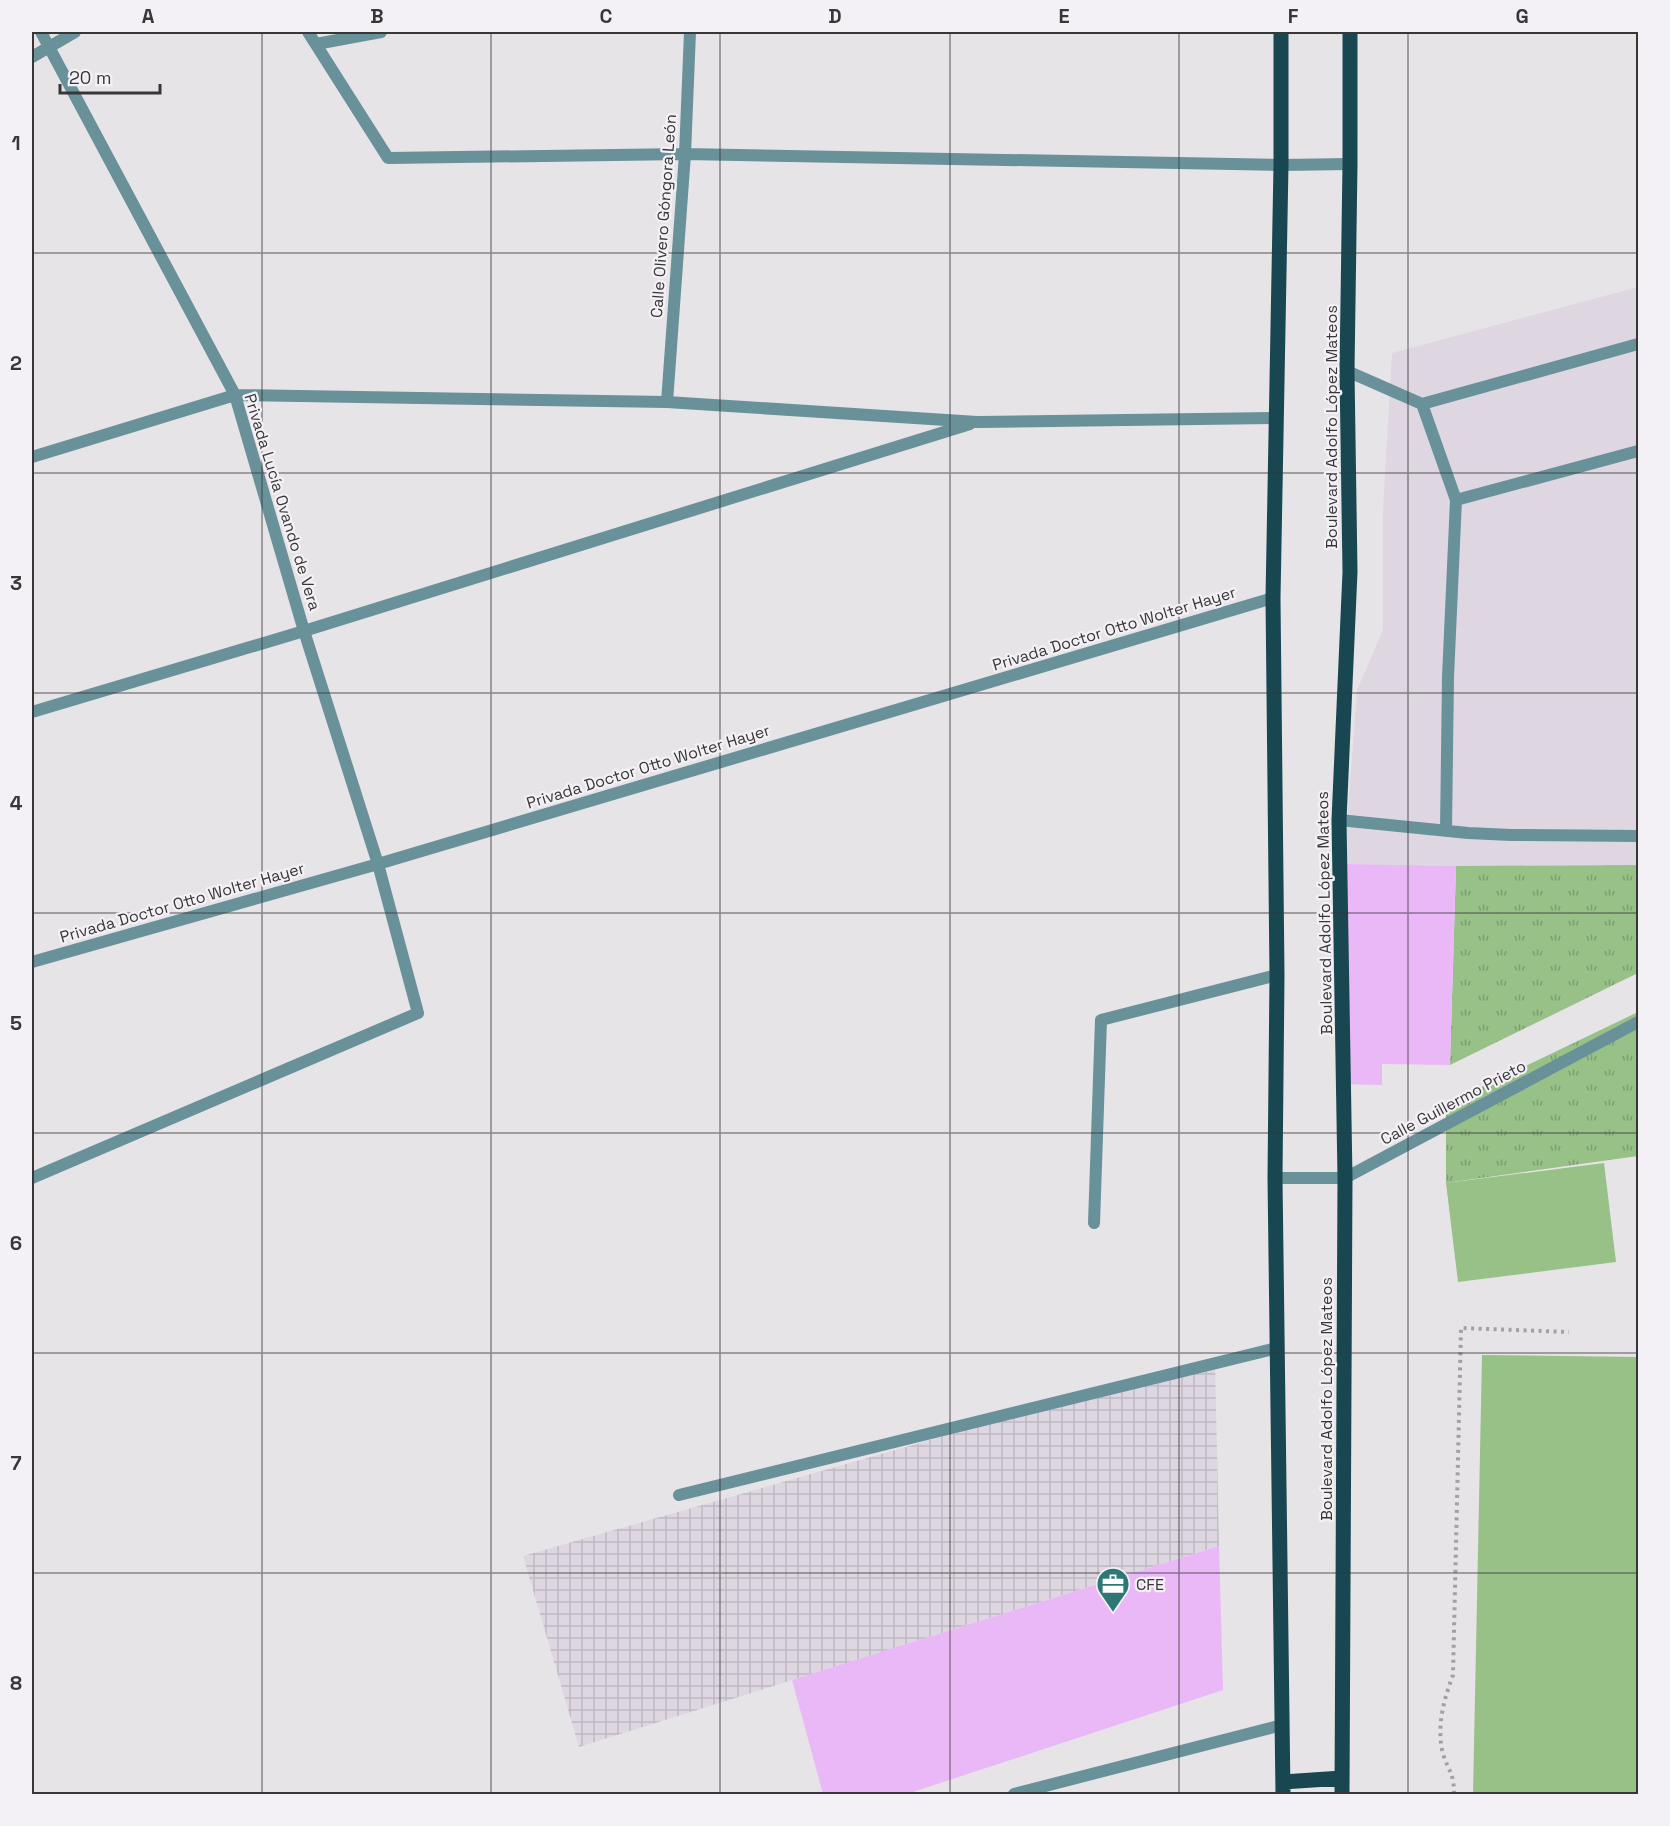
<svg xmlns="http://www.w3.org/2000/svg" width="1670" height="1826" viewBox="0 0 1670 1826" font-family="'Space Grotesk',sans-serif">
<defs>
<pattern id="industrial-grid" width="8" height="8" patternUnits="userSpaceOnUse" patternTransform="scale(1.5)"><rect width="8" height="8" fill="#ded7e2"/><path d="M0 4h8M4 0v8" fill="none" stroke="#bfb9c3"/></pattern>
<pattern id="park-tufts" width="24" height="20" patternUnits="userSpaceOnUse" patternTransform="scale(1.5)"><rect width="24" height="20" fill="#98c188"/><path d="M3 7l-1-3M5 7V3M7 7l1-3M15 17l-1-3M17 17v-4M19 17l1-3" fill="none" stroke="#7d9e70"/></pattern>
</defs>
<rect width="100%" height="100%" fill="#e7e4e8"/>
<path fill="#ded7e2" d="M1638 287V865L1456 866 1344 864 1357 690 1383 630V510L1392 353Z"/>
<path fill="url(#industrial-grid)" d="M1215 1359 1219 1546 579 1747 523 1556Z"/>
<path fill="#98c188" d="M1604 1163 1616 1262 1458 1282 1446 1183Z
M1482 1355 1638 1357V1794H1473Z"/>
<path fill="url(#park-tufts)" d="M1638 865V973L1450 1065 1456 866Z
M1638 1012V1156L1446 1183V1104Z"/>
<path fill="#ebb8f7" d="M1344 864 1456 866 1450 1065 1382 1064V1085L1337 1084Z
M1219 1546 1223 1690 907 1794H823L792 1680Z"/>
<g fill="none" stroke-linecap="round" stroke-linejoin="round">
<path stroke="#a2a0a3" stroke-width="4" stroke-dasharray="3 4.5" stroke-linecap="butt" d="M1454 1794C1454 1773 1449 1772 1443 1754 1436 1727 1444 1699 1453 1675L1461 1328 1569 1332"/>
<path stroke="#69919a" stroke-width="12" d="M1347 371 1422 404 1638 344
M1422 404 1456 500 1448 677 1446 830
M1456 500 1638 451
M1339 820 1468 833 1511 835 1638 836
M679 1495 1277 1348
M1014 1794 1282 1725"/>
<path stroke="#69919a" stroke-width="12" d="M308 32 388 158 685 154 1281 165 1350 164
M316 44 381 32
M32 57 75 32
M667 402 685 154 690 32
M32 457 235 395 667 402 977 422 1277 418
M32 712 304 631 970 424
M32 962 378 864 1273 598
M32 1178 418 1013 378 864 304 631 235 395 41 32
M1094 1223 1101 1020 1277 975"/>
<path stroke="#69919a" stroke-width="12" d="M1275 1178H1345L1638 1022"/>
<path stroke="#194751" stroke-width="15" d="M1281 32V165L1273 598 1277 975 1275 1178 1283 1794
M1283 1782 1342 1778
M1342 1794 1345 1178 1339 820 1350 572 1347 371 1350 164V32"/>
</g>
<path fill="none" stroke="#383738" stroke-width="1.5" stroke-opacity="0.55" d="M262 32V1794M491 32V1794M720 32V1794M950 32V1794M1179 32V1794M1408 32V1794M32 253H1638M32 473H1638M32 693H1638M32 913H1638M32 1133H1638M32 1353H1638M32 1573H1638"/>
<defs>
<g id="office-pin" transform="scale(1.725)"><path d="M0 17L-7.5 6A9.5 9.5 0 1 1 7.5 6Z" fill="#2d7775" stroke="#f4f1f6"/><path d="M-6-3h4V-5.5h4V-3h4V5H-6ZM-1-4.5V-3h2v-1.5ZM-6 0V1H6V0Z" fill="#fff"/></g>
</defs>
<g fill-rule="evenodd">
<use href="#office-pin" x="1113" y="1584"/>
</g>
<g text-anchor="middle" stroke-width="4.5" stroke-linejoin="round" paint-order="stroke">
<g font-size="16" fill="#383738" stroke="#f4f1f6">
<text transform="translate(663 216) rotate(-86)" y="6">Calle Olivero Góngora León</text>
<text transform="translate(1331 427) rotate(-90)" y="6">Boulevard Adolfo López Mateos</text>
<text transform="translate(283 502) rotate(73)" y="6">Privada Lucía Ovando de Vera</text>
<text transform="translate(1114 628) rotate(-17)" y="6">Privada Doctor Otto Wolter Hayer</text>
<text transform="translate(648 766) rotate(-17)" y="6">Privada Doctor Otto Wolter Hayer</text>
<text transform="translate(182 902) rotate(-16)" y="6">Privada Doctor Otto Wolter Hayer</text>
<text transform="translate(1324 913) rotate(-91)" y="6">Boulevard Adolfo López Mateos</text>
<text transform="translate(1453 1102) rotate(-28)" y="6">Calle Guillermo Prieto</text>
<text transform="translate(1326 1399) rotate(-90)" y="6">Boulevard Adolfo López Mateos</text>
</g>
<g font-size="16" fill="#383738" stroke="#f4f1f6" text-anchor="start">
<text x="1136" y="1590">CFE</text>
</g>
</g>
<rect width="1670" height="1826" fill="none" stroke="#f4f1f6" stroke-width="66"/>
<path d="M60 84v9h100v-9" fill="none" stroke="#383738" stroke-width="3"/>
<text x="69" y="84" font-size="18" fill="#383738" stroke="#f4f1f6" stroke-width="4.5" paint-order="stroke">20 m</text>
<rect x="33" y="33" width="1604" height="1760" fill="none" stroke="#383738" stroke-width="2"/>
<g font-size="20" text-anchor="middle" font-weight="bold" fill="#383738">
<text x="148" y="23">A</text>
<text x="377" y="23">B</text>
<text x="606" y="23">C</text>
<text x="835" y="23">D</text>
<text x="1064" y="23">E</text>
<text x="1293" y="23">F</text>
<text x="1522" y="23">G</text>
<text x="16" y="150">1</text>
<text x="16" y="370">2</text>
<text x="16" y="590">3</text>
<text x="16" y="810">4</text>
<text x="16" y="1030">5</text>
<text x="16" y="1250">6</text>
<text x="16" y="1470">7</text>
<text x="16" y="1690">8</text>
</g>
</svg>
